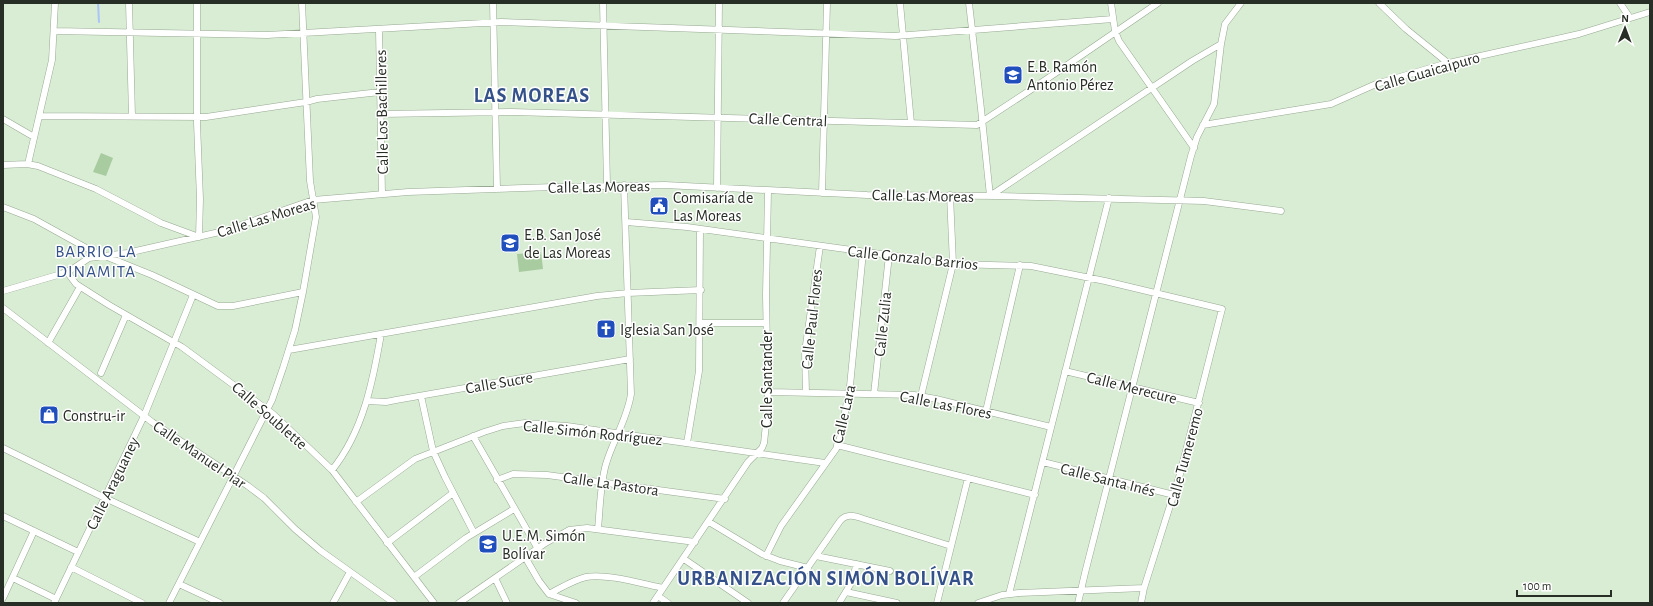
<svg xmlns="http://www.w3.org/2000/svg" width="1653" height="606" viewBox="0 0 1653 606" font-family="'Alegreya Sans',sans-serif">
<rect width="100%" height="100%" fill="#d9ecd4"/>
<path fill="#a8cc9f" d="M101 153 113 158 106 176 93 172Z
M541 252 543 269 519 272 517 254Z"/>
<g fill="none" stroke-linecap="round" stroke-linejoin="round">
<path stroke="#abc5f8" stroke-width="2" d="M98 3 99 22"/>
<g stroke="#97a992" stroke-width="7">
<path id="minor" d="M129 3 132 116
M493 3 497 189
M603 3 607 185
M900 3 911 123
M969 3 981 109 990 196 1192 61 1221 44
M1111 3 1115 31 1119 41 1194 148
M1379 3 1406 29 1448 63
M1620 3 1630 18
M379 30 382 194
M54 31 267 35 501 22 896 36 1113 19
M381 114 512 112 977 125 1035 87 1158 3
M39 116 206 117 306 102 317 99 380 92
M3 119 34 137
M1203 125 1331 104 1376 84 1444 64 1579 34 1650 12
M28 164 52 60 55 3
M3 165 27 164 38 166 96 189 161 223 199 237 200 199 197 123V3
M717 188 719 3
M822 193 827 3
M3 207 34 219 90 250 152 275 218 306H233L303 292
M626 222 687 227 953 264 1031 266 1105 281 1222 309 1180 474 1144 588 1141 603
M67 272 76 284 109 305 182 347 273 414 332 470 434 603
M3 291 61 274 74 268 89 258 127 253 224 231 313 200 408 192 554 187 665 185 867 195 1000 196 1204 201 1281 211
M3 308 152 422 248 486 264 498 295 529 321 551 394 603
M700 323H766
M48 343 80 287
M289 350 597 296 628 293 701 290
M1065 371 1199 403
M101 373 126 315
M768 392 914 395 936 399 1051 427
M806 393 805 352 820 246
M874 394 889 255
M421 396 433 451 445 477 474 533
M921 396 953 264 950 195
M367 401 386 402 396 400 630 359
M986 411 1020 265
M473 436 538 549
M687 443 699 371 700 229
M837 445 1035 495
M3 448 105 498 200 542
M1043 462 1174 495
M332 470C363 432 373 381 381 334
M497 480 513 474 547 475 725 499
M356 502 415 459 484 432 503 426 525 423 567 426 825 463
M3 516 78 552
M709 522 762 554 780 561 808 568
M598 529C600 508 600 485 606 464 613 440 627 420 631 394L624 185
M387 543 453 493
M766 556 781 526 836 449 840 438 850 386 863 252
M816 556 890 571
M525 557 539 581 549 594 576 603
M684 559 748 603
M71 567 142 603
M414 577 466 538 514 509
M13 578 56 599
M495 578 507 603
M179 584 220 603
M846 592 897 603
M549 594C561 588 573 580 586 577 606 573 643 584 663 588
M1009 594 1109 198
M658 596 668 603
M3 598 34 531
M54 603 144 416 193 295
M169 603 272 400 283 368 295 330 303 292 316 217 310 181 302 3
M333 603 350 572
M459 603 544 544 569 530 587 528 695 542
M653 603 748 462 762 448 764 443 768 406 766 295 768 191
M783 603 840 521C847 513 855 516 864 519L951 546
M839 603 850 585 857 564
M937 603 968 478
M978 603 1002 595 1019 593 1144 588
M1078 603 1085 573 1191 156 1197 137 1214 104 1221 44 1225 24 1241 3"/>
</g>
<use href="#minor" stroke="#fff" stroke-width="6"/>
</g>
<defs>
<g id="school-square" transform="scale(1)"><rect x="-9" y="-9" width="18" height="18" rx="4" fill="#204fbd" stroke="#fff"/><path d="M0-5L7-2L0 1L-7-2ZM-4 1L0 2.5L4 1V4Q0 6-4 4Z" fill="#fff"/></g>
<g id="civic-square" transform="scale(1)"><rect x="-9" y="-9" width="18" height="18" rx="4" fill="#204fbd" stroke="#fff"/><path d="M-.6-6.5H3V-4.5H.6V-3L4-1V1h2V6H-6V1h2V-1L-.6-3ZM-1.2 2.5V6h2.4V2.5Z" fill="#fff"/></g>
<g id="church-square" transform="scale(1)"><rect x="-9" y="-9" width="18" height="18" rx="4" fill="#204fbd" stroke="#fff"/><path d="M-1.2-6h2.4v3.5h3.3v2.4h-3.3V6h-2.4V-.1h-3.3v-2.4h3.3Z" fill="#fff"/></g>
<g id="shop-square" transform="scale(1)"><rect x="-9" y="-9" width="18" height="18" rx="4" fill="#204fbd" stroke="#fff"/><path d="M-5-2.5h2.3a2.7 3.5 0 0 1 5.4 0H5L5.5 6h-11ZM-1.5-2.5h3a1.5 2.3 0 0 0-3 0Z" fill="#fff"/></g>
</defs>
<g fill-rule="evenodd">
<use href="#school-square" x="1013" y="75"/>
<use href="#civic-square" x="659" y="206"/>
<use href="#school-square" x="510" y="243"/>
<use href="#church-square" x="606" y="329"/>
<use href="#shop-square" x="49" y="415"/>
<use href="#school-square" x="488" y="544"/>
</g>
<g text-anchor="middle" stroke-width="3" stroke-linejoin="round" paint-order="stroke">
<g font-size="16" fill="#272e25" stroke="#fff" text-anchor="start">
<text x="1027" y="72">E.B. Ramón<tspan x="1027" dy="18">Antonio Pérez</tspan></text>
<text x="673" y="203">Comisaría de<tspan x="673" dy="18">Las Moreas</tspan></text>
<text x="524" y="240">E.B. San José<tspan x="524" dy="18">de Las Moreas</tspan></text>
<text x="620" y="335">Iglesia San José</text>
<text x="63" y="421">Constru-ir</text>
<text x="502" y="541">U.E.M. Simón<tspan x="502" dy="18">Bolívar</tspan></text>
</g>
<g font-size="16" fill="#272e25" stroke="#fff">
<text transform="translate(1427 71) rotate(-16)" y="6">Calle Guaicaipuro</text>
<text transform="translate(381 112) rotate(-91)" y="6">Calle Los Bachilleres</text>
<text transform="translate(788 119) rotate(2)" y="6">Calle Central</text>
<text transform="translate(599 186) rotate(-1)" y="6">Calle Las Moreas</text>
<text transform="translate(923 195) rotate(1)" y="6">Calle Las Moreas</text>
<text transform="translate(266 217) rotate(-17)" y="6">Calle Las Moreas</text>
<text transform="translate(913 257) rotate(6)" y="6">Calle Gonzalo Barrios</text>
<text transform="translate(811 319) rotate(-84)" y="6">Calle Paul Flores</text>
<text transform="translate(882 324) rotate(-84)" y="6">Calle Zulia</text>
<text transform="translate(766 379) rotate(-90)" y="6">Calle Santander</text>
<text transform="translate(499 382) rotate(-10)" y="6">Calle Sucre</text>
<text transform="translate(1132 387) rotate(14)" y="6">Calle Merecure</text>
<text transform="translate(946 404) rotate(11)" y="6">Calle Las Flores</text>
<text transform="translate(843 414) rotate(-77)" y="6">Calle Lara</text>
<text transform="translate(270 415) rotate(41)" y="6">Calle Soublette</text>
<text transform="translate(593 432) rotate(6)" y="6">Calle Simón Rodríguez</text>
<text transform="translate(200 454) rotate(34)" y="6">Calle Manuel Piar</text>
<text transform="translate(1184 457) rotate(-75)" y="6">Calle Tumeremo</text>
<text transform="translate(1108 479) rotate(14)" y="6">Calle Santa Inés</text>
<text transform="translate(112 483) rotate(-64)" y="6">Calle Araguaney</text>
<text transform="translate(611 483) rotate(8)" y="6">Calle La Pastora</text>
</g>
<g font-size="17" letter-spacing="1" fill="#35518a" stroke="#fff">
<text x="96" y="257">BARRIO LA<tspan x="96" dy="20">DINAMITA</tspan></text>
</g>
<g font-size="20" font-weight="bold" letter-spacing="1" fill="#35518a" stroke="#fff">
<text x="532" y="102">LAS MOREAS</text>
<text x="826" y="585">URBANIZACIÓN SIMÓN BOLÍVAR</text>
</g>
</g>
<rect width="1653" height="606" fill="none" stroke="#272e25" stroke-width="8"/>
<g transform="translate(1625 28) rotate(1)" stroke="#ffffff" stroke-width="3" paint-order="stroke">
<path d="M0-3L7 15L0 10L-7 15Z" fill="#272e25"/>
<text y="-6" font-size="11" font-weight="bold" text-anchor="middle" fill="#272e25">N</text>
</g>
<path d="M1517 590v6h94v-6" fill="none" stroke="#272e25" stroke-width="2"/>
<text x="1523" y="590" font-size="12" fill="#272e25" stroke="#ffffff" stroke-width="3" paint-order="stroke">100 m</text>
</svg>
